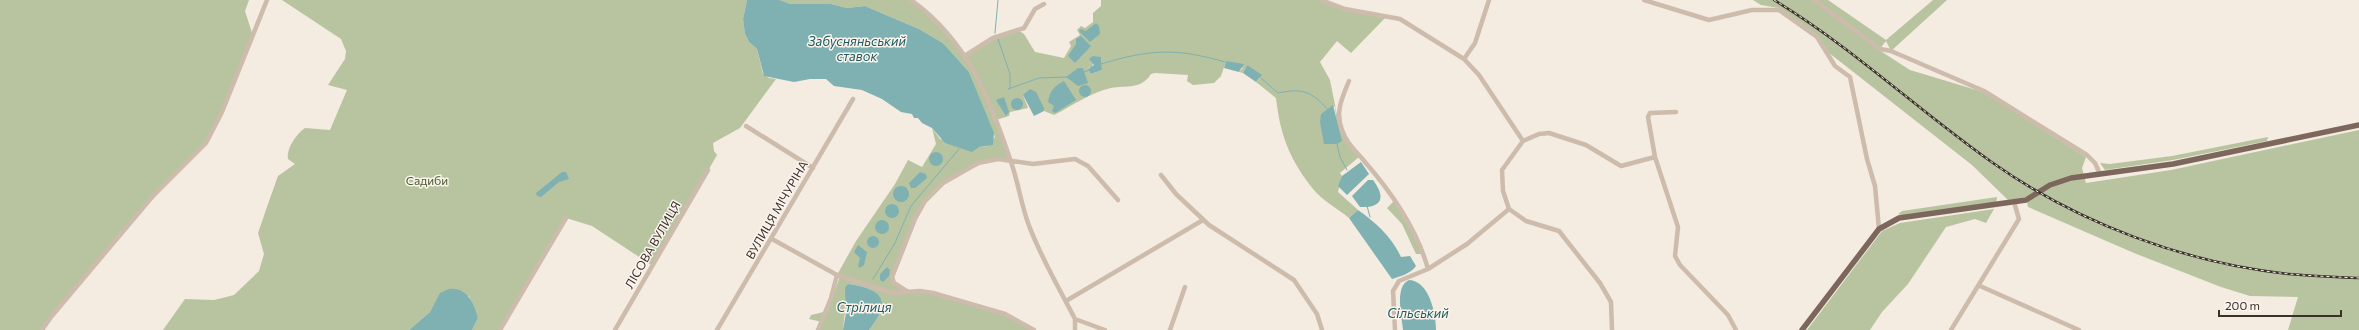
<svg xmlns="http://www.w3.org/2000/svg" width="2359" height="330" viewBox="0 0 2359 330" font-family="Commissioner,sans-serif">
<rect width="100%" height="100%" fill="#f4ebe1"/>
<path fill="#b8c4a0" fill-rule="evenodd" d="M0 0H249L245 11 253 36 222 112 206 143 168 181 42 330H0Z
M282 0H747L743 19 745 34 749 42 757 49 763 74 769 78 776 79 740 128 713 143 714 151 717 155 653 266 592 226 566 218 500 330H472L478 318 469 296 434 305 430 312 409 330H163L185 299 214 300 234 295 259 271 264 254 258 233 268 204 278 176 295 164 288 159C286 149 297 133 305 128L330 130 347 90 328 85 345 59 346 51 341 39Z
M780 0H911L930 14 966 54 976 47 1018 30 1024 34 1035 52 1064 58 1071 46 1069 42 1080 35 1077 30 1081 26 1085 28 1093 22V13L1101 6V0H1321L1336 6 1387 16 1351 53 1337 41 1320 62 1330 80 1340 130 1359 157 1340 173 1342 176 1338 192 1358 210 1349 218C1338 209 1322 200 1313 189 1290 160 1280 135 1276 98L1256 82 1260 78 1247 65 1243 73 1239 72 1243 68 1226 61 1221 76 1214 83 1193 85 1187 81 1188 75 1155 73 1151 74C1141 90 1126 85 1111 88 1091 92 1072 106 1054 115L1044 111V108L1023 95 1028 108 1010 112 1009 116 996 120 1012 162 990 160 950 179 921 208 893 280 908 292 920 291 998 312 1034 330H869C893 300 883 289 848 284L843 330H819L822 322 809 319 811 315 828 311 839 279 837 275 856 241 895 184 908 160 922 167 936 144 932 128 940 139 979 147 988 146 995 137 969 72 943 43 919 29 865 6 847 8 831 4H790ZM1101 57 1102 70 1091 74 1088 69 1090 67 1092 68 1093 63ZM1335 106 1337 126 1321 114Z
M1753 0H1828L1886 40 1933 0H1947L1891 51 1886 41 1879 50 1910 70 1983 92 2086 157 2082 168 2086 183 2171 170 2359 130V330H2288L2298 297 2250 296 2221 287 2134 253 2028 207 2026 197 2008 200 1972 165 1824 49 1816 34 1779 8 1761 5Z
M2268 137 2267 141 2173 160 2105 170 2100 163 2110 164 2172 156Z
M1997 197 1996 204 1907 217 1898 214 1902 211Z
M1394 201 1424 254H1416L1402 224 1387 208Z
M1994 209 1986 223 1975 219 1946 227 1908 284 1882 312 1870 330H1807L1882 231 1900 223Z"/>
<path fill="#7fb0b2" d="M747 0H780L790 4H831L847 8 865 6 919 29 943 43 969 72 994 133 993 145 979 147 972 152 945 143 932 128 922 123 918 118H914L912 114 901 112 882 99 862 90 834 86 826 79H810L794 82 764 76 757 49 749 42 745 34 743 19Z
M1096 23 1099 26 1100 34 1090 42 1079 31 1081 29 1086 31Z
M1081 36 1091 46 1075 63 1068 56 1076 44V39Z
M1093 56 1101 57 1102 70 1091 74 1088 69 1094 65 1089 59Z
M1226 61 1244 64 1239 72 1224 68Z
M1247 65 1262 75 1256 82 1243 73Z
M1078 68H1083L1088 83 1078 86 1066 77Z
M1064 81 1076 100 1055 113 1052 111 1054 106 1048 102C1050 91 1054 86 1064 81Z
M1079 91a6 6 0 1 1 12 0a6 6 0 1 1-12 0Z
M1030 89 1036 92 1044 108V111L1034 116 1023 95Z
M1004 97 1009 112 1006 116 996 100Z
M1011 104a6 6 0 1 1 12 0a6 6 0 1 1-12 0Z
M1333 105 1342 141 1337 144H1324L1320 122 1321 114Z
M929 159a7 7 0 1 1 14 0a7 7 0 1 1-14 0Z
M1361 162 1369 174 1347 195 1338 186 1342 176Z
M562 172H566L569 179 559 182 541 197 537 196 536 193Z
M920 172 926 174 927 178 915 188H911L909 183Z
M1368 180H1373C1385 196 1384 208 1360 207L1352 196Z
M893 194a8 8 0 1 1 16 0a8 8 0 1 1-16 0Z
M885 211a7 7 0 1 1 14 0a7 7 0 1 1-14 0Z
M1358 210C1375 222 1392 237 1401 257L1410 256 1416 266C1410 274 1401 276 1392 279L1349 218Z
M875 227a7 7 0 1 1 14 0a7 7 0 1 1-14 0Z
M867 242a6 6 0 1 1 12 0a6 6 0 1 1-12 0Z
M858 245 867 252 864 265 860 268 858 266 860 258 854 252Z
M887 267 890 270 889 276 883 282 880 280V274Z
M1409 280C1429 281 1436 313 1436 330H1403C1402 316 1394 287 1409 280Z
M848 284C883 289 893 300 869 330H843L846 313 845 288Z
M449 289C467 287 474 303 478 318L472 330H409L430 312 440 293Z"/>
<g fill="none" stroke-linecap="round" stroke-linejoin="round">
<path stroke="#7fb0b2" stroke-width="1" d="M995 33 998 0
M998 39 1010 74V89
M1101 64C1150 49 1177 48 1225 62
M1083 72 1090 70
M1261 78 1278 93C1302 88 1312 91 1328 110
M1008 89 1039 78 1067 77
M1337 144 1340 157 1347 170
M1367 206 1370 217
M873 279 895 243 911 206 959 149"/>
<path stroke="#cdbbac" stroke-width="4.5" d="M911 0C967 40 990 98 1011 162 1018 182 1021 203 1028 223 1040 256 1059 288 1075 319L1105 330
M1321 0 1345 9 1400 19 1464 59 1479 75 1523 141
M1644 0 1709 20 1752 10H1779L1817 37 1835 66 1850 77 1867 159 1875 186 1879 229
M1814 0 1880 49 1891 51 1984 91 2087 155 2095 163 2100 174
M966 55 993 38 1024 28 1035 9 1044 4
M1464 59 1475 43 1489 0
M1349 81C1342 98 1335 112 1342 130 1347 144 1356 151 1365 162 1392 193 1417 229 1428 269
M1676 112 1650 113 1648 117 1655 157 1678 227 1675 256 1680 265 1728 315 1736 330
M746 126 813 168
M1161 175 1176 194 1209 225 1294 280 1317 314 1322 330
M772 239 837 275 892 293 920 291 933 293 1005 314 1034 330
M1980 286 2079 330
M908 292 894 283 892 277 915 219 925 201 943 183 978 163 998 159 1033 164 1075 159 1088 166 1118 200
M1066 301 1203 220
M1075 319V330
M42 330 51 317 152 197 206 143 222 112 267 0
M500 330 566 218
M615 330 708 170
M717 330 853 99
M818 330 831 298 837 275
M1170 330 1185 287
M1395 330 1393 291 1399 281 1428 269 1467 244 1509 209
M1612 330 1611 302 1600 283 1559 231 1526 221 1509 209 1503 191 1502 170 1523 141 1539 134 1549 133 1586 145 1621 166 1655 157
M1951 330 2019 219 2014 202"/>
<path stroke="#7d675c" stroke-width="5.5" d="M1802 330 1879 229 1899 218 2026 200 2050 185 2071 178 2173 164 2359 125"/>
<g stroke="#3b302b" stroke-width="2.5">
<path id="rail" d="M1774 0C1852 47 1919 111 1993 163 2078 223 2185 263 2289 274 2312 276 2336 277 2359 278"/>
</g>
<use href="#rail" stroke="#fbf5ee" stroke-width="1" stroke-dasharray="3" stroke-linecap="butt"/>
</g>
<g text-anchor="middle" stroke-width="3" stroke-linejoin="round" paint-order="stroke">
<g font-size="12" fill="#4a5a2e" stroke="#fbf5ee">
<text x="427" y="185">Садиби</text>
</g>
<g font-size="12" fill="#3b302b" stroke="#fbf5ee">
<text transform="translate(777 210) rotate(-60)" y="4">ВУЛИЦЯ МІЧУРІНА</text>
<text transform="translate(653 245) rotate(-60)" y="4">ЛІСОВА ВУЛИЦЯ</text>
</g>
<g font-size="13" font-style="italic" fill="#1f5a5e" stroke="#fbf5ee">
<text x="857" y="46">Забусняньський<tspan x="857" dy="15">ставок</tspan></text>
<text x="864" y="312">Стрілиця</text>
<text x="1418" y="318">Сільський</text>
</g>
</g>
<path d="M2219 310v6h122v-6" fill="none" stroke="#3b302b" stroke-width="2"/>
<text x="2225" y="310" font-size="12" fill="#3b302b" stroke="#fbf5ee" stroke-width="3" paint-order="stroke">200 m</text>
</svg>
